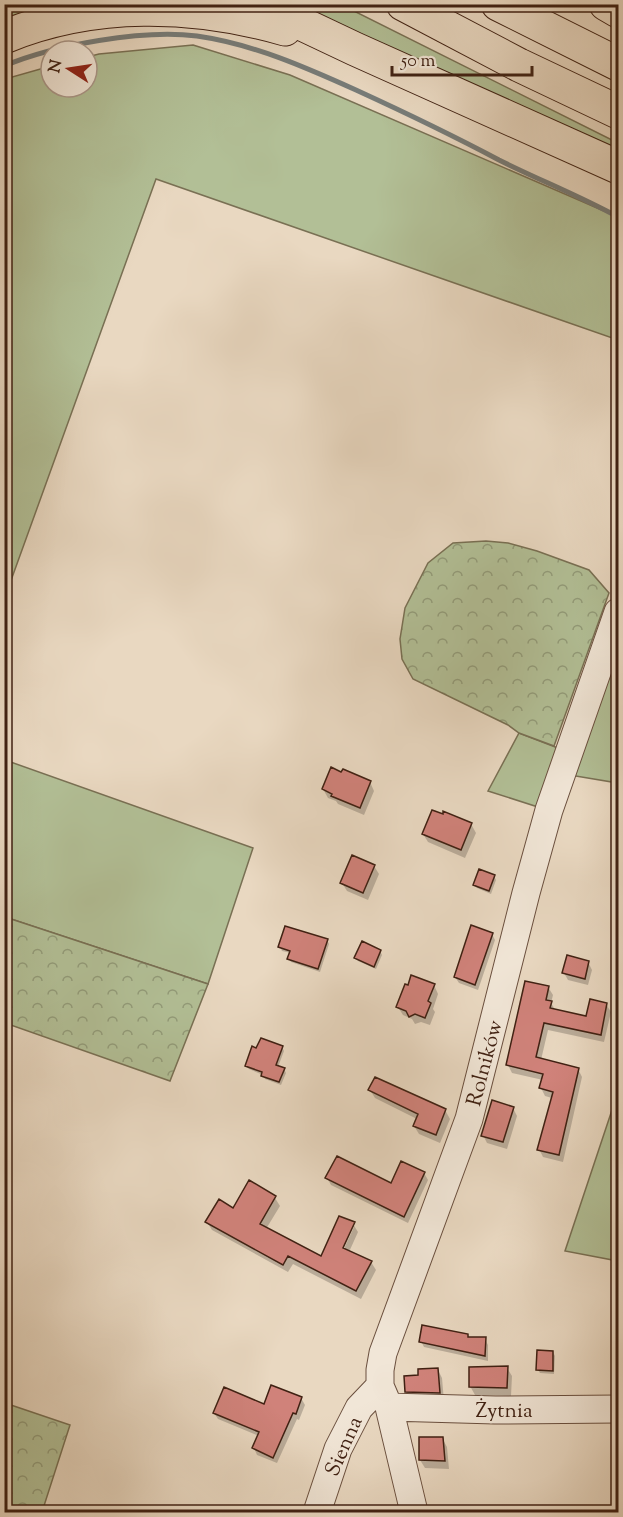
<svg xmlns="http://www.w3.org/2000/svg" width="623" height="1517" viewBox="0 0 623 1517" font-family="'Sorts Mill Goudy',serif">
<defs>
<pattern id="forest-crowns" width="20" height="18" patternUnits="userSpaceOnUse" patternTransform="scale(1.5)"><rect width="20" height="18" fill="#b2bf96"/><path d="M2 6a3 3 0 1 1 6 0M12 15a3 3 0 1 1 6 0" fill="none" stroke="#929b79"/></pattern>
</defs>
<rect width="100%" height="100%" fill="#e9d8c1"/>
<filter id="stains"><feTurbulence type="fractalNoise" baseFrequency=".00333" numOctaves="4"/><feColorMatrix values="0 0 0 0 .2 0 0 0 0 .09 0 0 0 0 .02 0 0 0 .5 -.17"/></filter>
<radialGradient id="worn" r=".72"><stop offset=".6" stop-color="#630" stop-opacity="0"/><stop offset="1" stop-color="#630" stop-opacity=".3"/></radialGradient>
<path fill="#b2bf96" stroke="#797054" stroke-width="1.5" d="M5 5H57L5 19Z
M299 5H342L618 143V154Z
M193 45 290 75 618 217V340L156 179 5 597V79L51 66V87H87V57L99 54Z
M618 639V783L552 772 538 807 488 791 519 733 576 755Z
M5 760 253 848 208 984 5 917Z
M618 1092V1261L565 1251Z"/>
<path fill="url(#forest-crowns)" stroke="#797054" stroke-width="1.5" d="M486 541 508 543 537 551 589 570 609 593 554 746 519 733 508 725 413 679 402 659 400 639 405 608 428 563 453 543Z
M5 917 208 984 170 1081 5 1023Z
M5 1403 70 1425 42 1512H24L5 1506Z"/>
<path fill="#0003" fill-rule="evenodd" d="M370 782 374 791 364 815 338 804 336 801 328 798 323 789Z
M444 816 471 824 476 833 465 858 428 842 423 834Z
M374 866 379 874 368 900 347 891 342 883Z
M494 876 496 880 491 894 477 888 474 885Z
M492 934 495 940 478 990 459 983 455 977Z
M327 940 329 944 320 972 291 962 289 959 291 953 282 951 280 947Z
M380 951 382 955 376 969 358 961 356 958Z
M588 962 592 970 588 985 568 980 564 973Z
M434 985 438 994 433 1009 435 1012 430 1025 421 1022 415 1024 412 1019 403 1015 398 1007Z
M548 987 553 995 551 1003 556 1011 587 1018 606 1004 611 1012 604 1042 548 1030 541 1060 578 1069 582 1077 563 1162 543 1157 539 1149 552 1098 545 1096 541 1088 543 1080 512 1073 508 1065Z
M282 1047 284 1051 278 1067 284 1069 286 1073 281 1085 265 1079 263 1075 249 1069 246 1066Z
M370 1090 445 1110 450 1119 440 1143 419 1134 414 1126 417 1119 375 1098Z
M513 1108 517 1116 507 1149 487 1143 483 1135Z
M424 1173 428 1180 408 1223 331 1185 327 1178 392 1185Z
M249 1183 275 1198 280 1206 266 1229 322 1258 353 1224 358 1232 349 1252 371 1262 376 1270 361 1299 293 1264 288 1272 212 1230 207 1222 234 1210ZM351 1227H354L341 1255 339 1254Z
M467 1336 469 1338 485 1339 488 1345V1361L424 1347 421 1341Z
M553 1352 555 1356 554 1374 540 1373 538 1370Z
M507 1368 512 1376 511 1396 475 1395 470 1386Z
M438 1370 442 1378 444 1401 411 1400 406 1391 420 1377Z
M301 1398 305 1405 299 1420 297 1419 277 1463 257 1455 254 1448 259 1436 218 1419 214 1413Z
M442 1438 447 1447 449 1469 425 1468 420 1460Z"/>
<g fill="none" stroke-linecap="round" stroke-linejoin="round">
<path stroke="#777c79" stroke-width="5" d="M4 66C54 45 143 29 197 36 253 44 305 67 356 90 404 112 452 135 499 160 539 180 580 196 618 217"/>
</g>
<path fill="#d0827a" stroke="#402113" stroke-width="1.5" d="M331 767 341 772 343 769 371 781 360 808 331 796 332 794 322 789Z
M432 810 443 814V811L472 823 461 850 422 834Z
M352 855 375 865 363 893 340 883Z
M479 869 495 875 489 891 473 885Z
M471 925 493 933 475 985 454 977Z
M285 926 328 939 318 969 287 959 290 951 278 947Z
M362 941 381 950 374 967 354 958Z
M567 955 589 961 585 979 562 973Z
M411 975 435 984 428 1001 431 1003 425 1018 415 1014 409 1017 406 1011 396 1007 405 984 408 985Z
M525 981 549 986 546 1000 552 1001 550 1008 586 1016 590 999 607 1003 601 1035 544 1023 536 1057 579 1068 559 1155 537 1150 553 1092 539 1088 543 1074 506 1065Z
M261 1038 283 1046 276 1065 285 1068 279 1082 261 1076 262 1072 245 1066 252 1046 256 1048Z
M375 1077 446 1109 436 1135 413 1126 418 1114 368 1090Z
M492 1100 514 1107 503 1142 481 1136Z
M337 1156 391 1183 401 1161 425 1172 404 1217 325 1178Z
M249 1180 276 1196 260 1224 321 1256 339 1216 355 1222 343 1248 372 1261 356 1291 288 1256 283 1265 205 1222 219 1199 233 1208Z
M422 1325 468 1334V1337H486L485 1356 419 1342Z
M537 1350 553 1351V1371L536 1370Z
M508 1366 507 1388 469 1387V1367Z
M438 1368 440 1393 405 1392 404 1376 418 1375V1369Z
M271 1385 302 1397 296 1414 293 1413 273 1458 252 1448 259 1432 213 1413 224 1387 264 1404Z
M419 1437H443L445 1461 419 1460Z"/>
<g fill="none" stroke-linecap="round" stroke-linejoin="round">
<g stroke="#6a4f3e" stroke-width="29">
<path id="minor" d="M389 1407 495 1410 618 1409
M317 1512 338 1449 359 1408 380 1386
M414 1512 389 1407 380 1386V1370L383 1353 469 1119 526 893 549 810 618 612"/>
</g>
<g stroke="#402113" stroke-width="35">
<path id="highway" d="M260 4 355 49 618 167
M403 4 519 65 618 112
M498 4 618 64
M606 4 618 11
M4 37C94 0 193 3 285 29"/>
</g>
<use href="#minor" stroke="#f1e6d7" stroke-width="27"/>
<use href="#highway" stroke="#e9d8c1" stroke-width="33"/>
</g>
<g text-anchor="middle" stroke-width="4.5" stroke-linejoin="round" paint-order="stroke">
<g font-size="21" fill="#402113" stroke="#f1e6d7">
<text transform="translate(484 1063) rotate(-75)" y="7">Rolników</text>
<text x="504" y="1417">Żytnia</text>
<text transform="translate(343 1446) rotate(-66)" y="7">Sienna</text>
</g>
</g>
<rect width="623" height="1517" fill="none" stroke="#e9d8c1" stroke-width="24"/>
<rect x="6" y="6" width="611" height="1505" fill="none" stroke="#402113" stroke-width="3"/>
<rect x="12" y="12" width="599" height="1493" fill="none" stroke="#402113" stroke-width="1.5"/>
<g transform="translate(69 69) rotate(282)"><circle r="28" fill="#f1e6d7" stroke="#aa9789" stroke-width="1.5"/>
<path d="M0-4.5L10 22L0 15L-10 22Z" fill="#8f2418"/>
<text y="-9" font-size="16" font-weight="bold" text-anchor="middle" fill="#402113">N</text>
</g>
<path d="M392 66v9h140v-9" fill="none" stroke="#402113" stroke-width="3"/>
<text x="401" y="66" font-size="18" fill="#402113" stroke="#f1e6d7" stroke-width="4.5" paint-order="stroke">50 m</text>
<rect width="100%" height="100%" filter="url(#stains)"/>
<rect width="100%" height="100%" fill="url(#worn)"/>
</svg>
